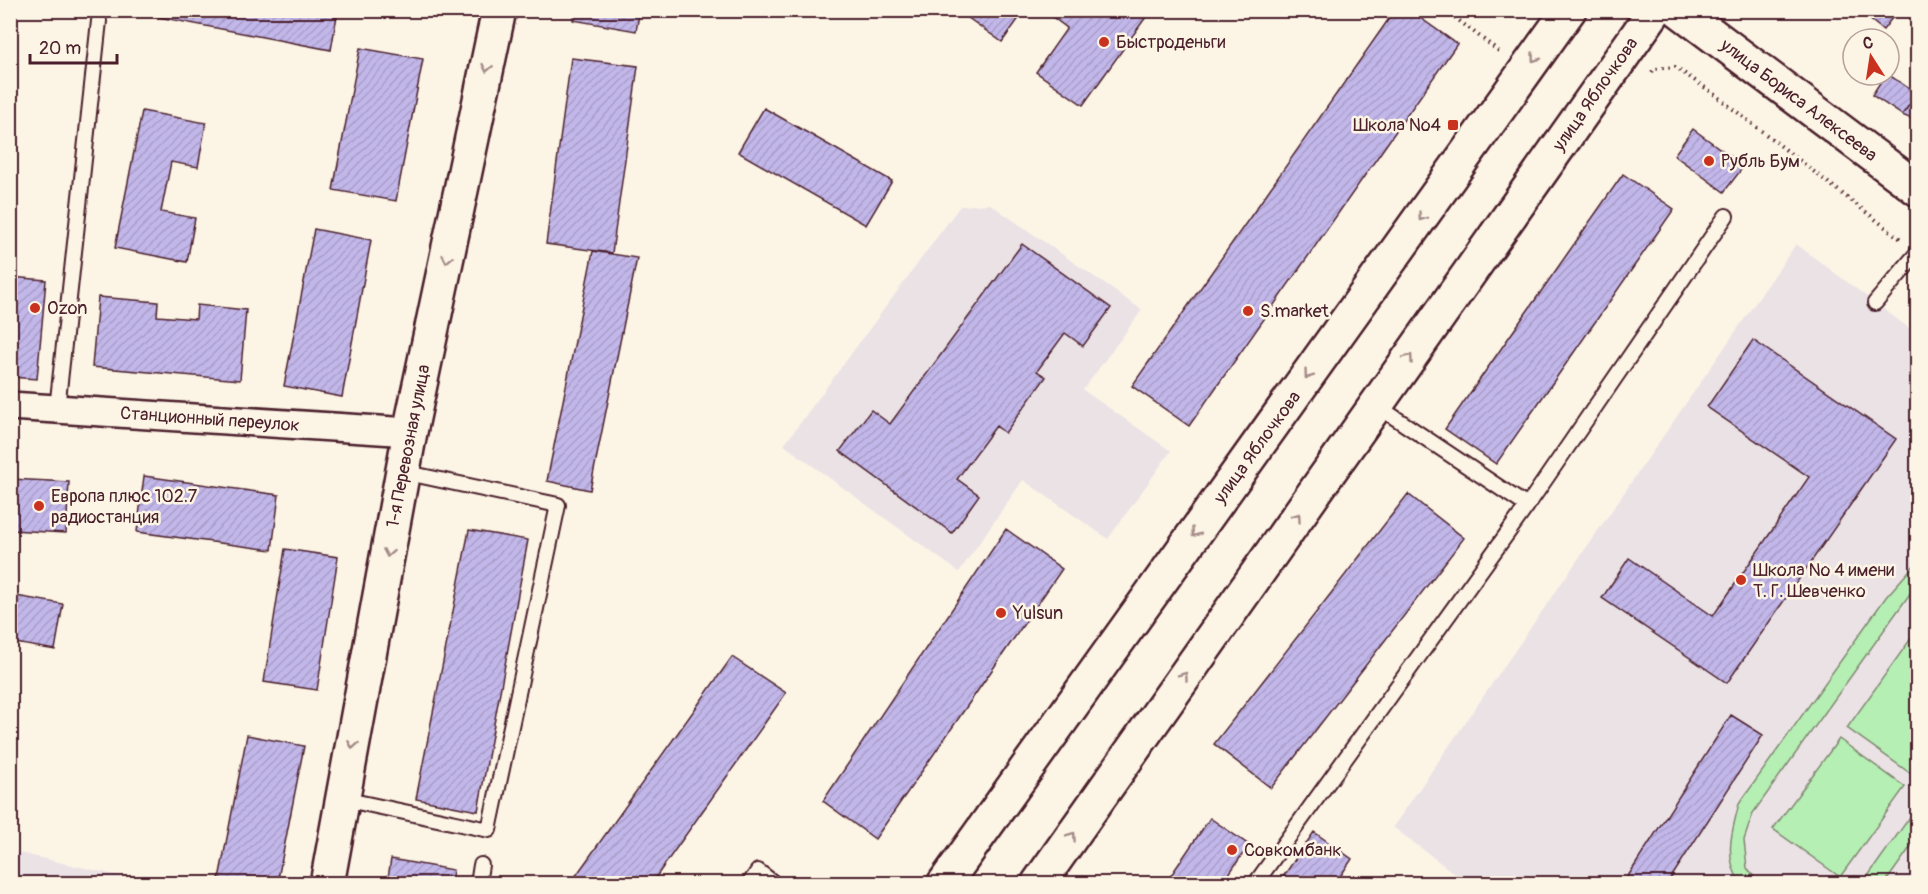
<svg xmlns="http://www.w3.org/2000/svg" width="1928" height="894" viewBox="0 0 1928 894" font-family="Pangolin,sans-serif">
<defs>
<pattern id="building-hatch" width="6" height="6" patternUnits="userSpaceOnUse" patternTransform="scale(1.5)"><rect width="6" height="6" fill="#c2b7e9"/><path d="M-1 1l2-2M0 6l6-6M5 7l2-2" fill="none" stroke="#a89dc8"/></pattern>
</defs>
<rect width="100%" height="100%" fill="#fcf5e5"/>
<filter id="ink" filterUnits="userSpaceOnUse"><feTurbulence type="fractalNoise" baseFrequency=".0167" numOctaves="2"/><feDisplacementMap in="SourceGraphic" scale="12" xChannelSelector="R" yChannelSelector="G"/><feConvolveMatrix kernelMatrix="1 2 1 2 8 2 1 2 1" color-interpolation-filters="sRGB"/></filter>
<g filter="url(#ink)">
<path fill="#ebe2e6" d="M990 204 1142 310 1083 390 1171 451 1108 539 1023 480 959 572 784 445 960 206Z
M1796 244 1917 334 1918 878 1913 883H1467L1393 827Z
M11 851 150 883H11Z"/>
<path fill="#b5efb4" stroke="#808770" stroke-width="1.5" d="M1917 562V584L1753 813 1744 840 1747 868 1759 883H1741C1723 860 1732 830 1739 804L1886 597Z
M1917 630 1918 770 1914 776 1847 728Z
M1839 739 1905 787 1840 877 1773 829Z
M1917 807V838L1885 883H1863Z"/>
<path fill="url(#building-hatch)" stroke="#4a1f2b" stroke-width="1.5" d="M149 10H338L331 50 148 15Z
M574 10H640L636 31 573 20Z
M957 10H1025L1002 42Z
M1043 10H1136L1146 17 1083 105 1036 72 1067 28Z
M1395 10H1409L1457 44 1189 426 1132 386Z
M1858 10H1898L1883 30Z
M360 48 423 59 396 201 333 190Z
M571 58 638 66 612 253 546 244Z
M1885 75H1889L1917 94 1902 115 1872 95Z
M1917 94 1918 119H1912L1902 115Z
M764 108 892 181 866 225 738 152Z
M142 111 206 123 198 167 171 162 161 212 195 218 187 262 115 248Z
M1693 129 1744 166 1724 192 1674 155Z
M1623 174 1674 209 1496 464 1445 429Z
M314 229 371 240 342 397 284 386Z
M1022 244 1111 308 1083 346 1065 333 1037 371 1046 377 1005 433 996 426 957 479 979 495 952 533 840 451 871 410 890 424Z
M593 251 637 258 590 490 547 481Z
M10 277 46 280 37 379 10 377Z
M98 297 158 302 157 316 196 319 197 305 246 310 240 380 92 367Z
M1753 340 1896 439 1727 683 1602 598 1629 558 1713 616 1809 477 1707 407Z
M144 476 279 495 272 550 137 532Z
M10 479 69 482 66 533 10 530Z
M1408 494 1464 538 1271 788 1214 744Z
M1006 529 1062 569 875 839 823 801Z
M469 530 528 540 478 811 416 799Z
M285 549 338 557 317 690 264 682Z
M10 595 63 604 55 650 10 642Z
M732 657 786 693 651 884H570Z
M1731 715 1763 735 1667 884H1623Z
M247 735 304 746 277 884H241L219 879Z
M1210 818 1249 845 1222 884H1165Z
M1314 832 1352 859 1335 884H1278Z
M391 859 453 870 451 884H387Z"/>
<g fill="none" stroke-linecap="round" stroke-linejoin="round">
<g stroke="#4a1f2b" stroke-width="18">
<path id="service" d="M1875 303 1918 252
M1376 405 1527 506
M57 409 99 21
M343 799 489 830 558 505 403 472
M478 884 481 865
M749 884 758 871 775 884
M1255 884 1527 506 1726 216"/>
</g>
<g stroke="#4a1f2b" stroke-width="32">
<path id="minor" d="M10 406 410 432"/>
</g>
<g stroke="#4a1f2b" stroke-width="38">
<path id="secondary" d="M1679 10 1918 189
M327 884 410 432 499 10"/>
</g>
<g stroke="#4a1f2b" stroke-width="38">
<path id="primary" d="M944 884 1569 10
M1038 884 1655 10"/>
</g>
<path stroke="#4a1f2b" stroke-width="4" stroke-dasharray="1.5 4.5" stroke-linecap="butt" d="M1445 10 1500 52
M1652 72 1654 69 1675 67 1710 91 1902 240"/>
<use href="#service" stroke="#fcf5e5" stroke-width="14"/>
<use href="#minor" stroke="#fcf5e5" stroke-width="27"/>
<use href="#secondary" stroke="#fcf5e5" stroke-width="33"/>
<use href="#primary" stroke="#fcf5e5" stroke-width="33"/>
</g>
<defs><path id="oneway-chevron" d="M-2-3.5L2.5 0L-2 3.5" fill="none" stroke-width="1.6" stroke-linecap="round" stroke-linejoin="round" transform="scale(1.5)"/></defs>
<g stroke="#a38a88">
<use href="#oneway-chevron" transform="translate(1535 58) rotate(126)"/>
<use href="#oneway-chevron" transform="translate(487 68) rotate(102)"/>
<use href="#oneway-chevron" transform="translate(1422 217) rotate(126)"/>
<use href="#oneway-chevron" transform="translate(447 259) rotate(102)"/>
<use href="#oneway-chevron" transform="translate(1409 358) rotate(-55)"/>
<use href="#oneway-chevron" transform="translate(1308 375) rotate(126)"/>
<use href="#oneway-chevron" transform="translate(1297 517) rotate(-55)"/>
<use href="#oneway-chevron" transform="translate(1195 533) rotate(126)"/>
<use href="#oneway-chevron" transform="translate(388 553) rotate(100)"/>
<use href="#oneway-chevron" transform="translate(1184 676) rotate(-55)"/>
<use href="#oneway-chevron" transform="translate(353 745) rotate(100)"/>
<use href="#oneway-chevron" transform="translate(1072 836) rotate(-55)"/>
</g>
</g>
<g fill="#c8321e" stroke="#fcf5e5" stroke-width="2">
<circle cx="1104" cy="42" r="6"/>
<rect x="1447" y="119" width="12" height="12" rx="3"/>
<circle cx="1709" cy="161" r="6"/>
<circle cx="35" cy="308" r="6"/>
<circle cx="1248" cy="311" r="6"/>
<circle cx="39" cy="506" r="6"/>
<circle cx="1741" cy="580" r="6"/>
<circle cx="1001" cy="613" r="6"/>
<circle cx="1232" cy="850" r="6"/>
</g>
<g text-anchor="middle" stroke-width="5" stroke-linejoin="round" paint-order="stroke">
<g font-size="18" fill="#4a1f2b" stroke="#fcf5e5" text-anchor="start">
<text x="1116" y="48">Быстроденьги</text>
<text x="1441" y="131" text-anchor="end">Школа №4</text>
<text x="1721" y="167">Рубль Бум</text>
<text x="47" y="314">Ozon</text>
<text x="1260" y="317">S.market</text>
<text x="51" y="502">Европа плюс 102.7<tspan x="51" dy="21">радиостанция</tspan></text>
<text x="1753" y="576">Школа № 4 имени<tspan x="1753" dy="21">Т. Г. Шевченко</tspan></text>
<text x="1013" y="619">Yulsun</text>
<text x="1244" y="856">Совкомбанк</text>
</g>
<g font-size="18" fill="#4a1f2b" stroke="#fcf5e5">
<text transform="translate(1595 94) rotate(-55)" y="6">улица Яблочкова</text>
<text transform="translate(1799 100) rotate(37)" y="6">улица Бориса Алексеева</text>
<text transform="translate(210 419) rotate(4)" y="6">Станционный переулок</text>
<text transform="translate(408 446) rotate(-79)" y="6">1-я Перевозная улица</text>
<text transform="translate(1257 447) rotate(-54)" y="6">улица Яблочкова</text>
</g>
</g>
<rect width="1928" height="894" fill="none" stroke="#fcf5e5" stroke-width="36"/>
<rect x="18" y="18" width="1892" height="858" fill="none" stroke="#4a1f2b" stroke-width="2" filter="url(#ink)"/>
<g transform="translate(1871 57) rotate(348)"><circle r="28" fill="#fcf5e5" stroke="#b59f9b" stroke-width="1.5"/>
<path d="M0-4.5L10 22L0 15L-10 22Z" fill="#c8321e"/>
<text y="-9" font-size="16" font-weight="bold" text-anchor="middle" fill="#4a1f2b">С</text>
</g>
<path d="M30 54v9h87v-9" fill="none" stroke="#4a1f2b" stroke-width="3"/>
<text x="39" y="54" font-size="18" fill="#4a1f2b" stroke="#fcf5e5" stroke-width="4.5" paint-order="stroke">20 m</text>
</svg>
